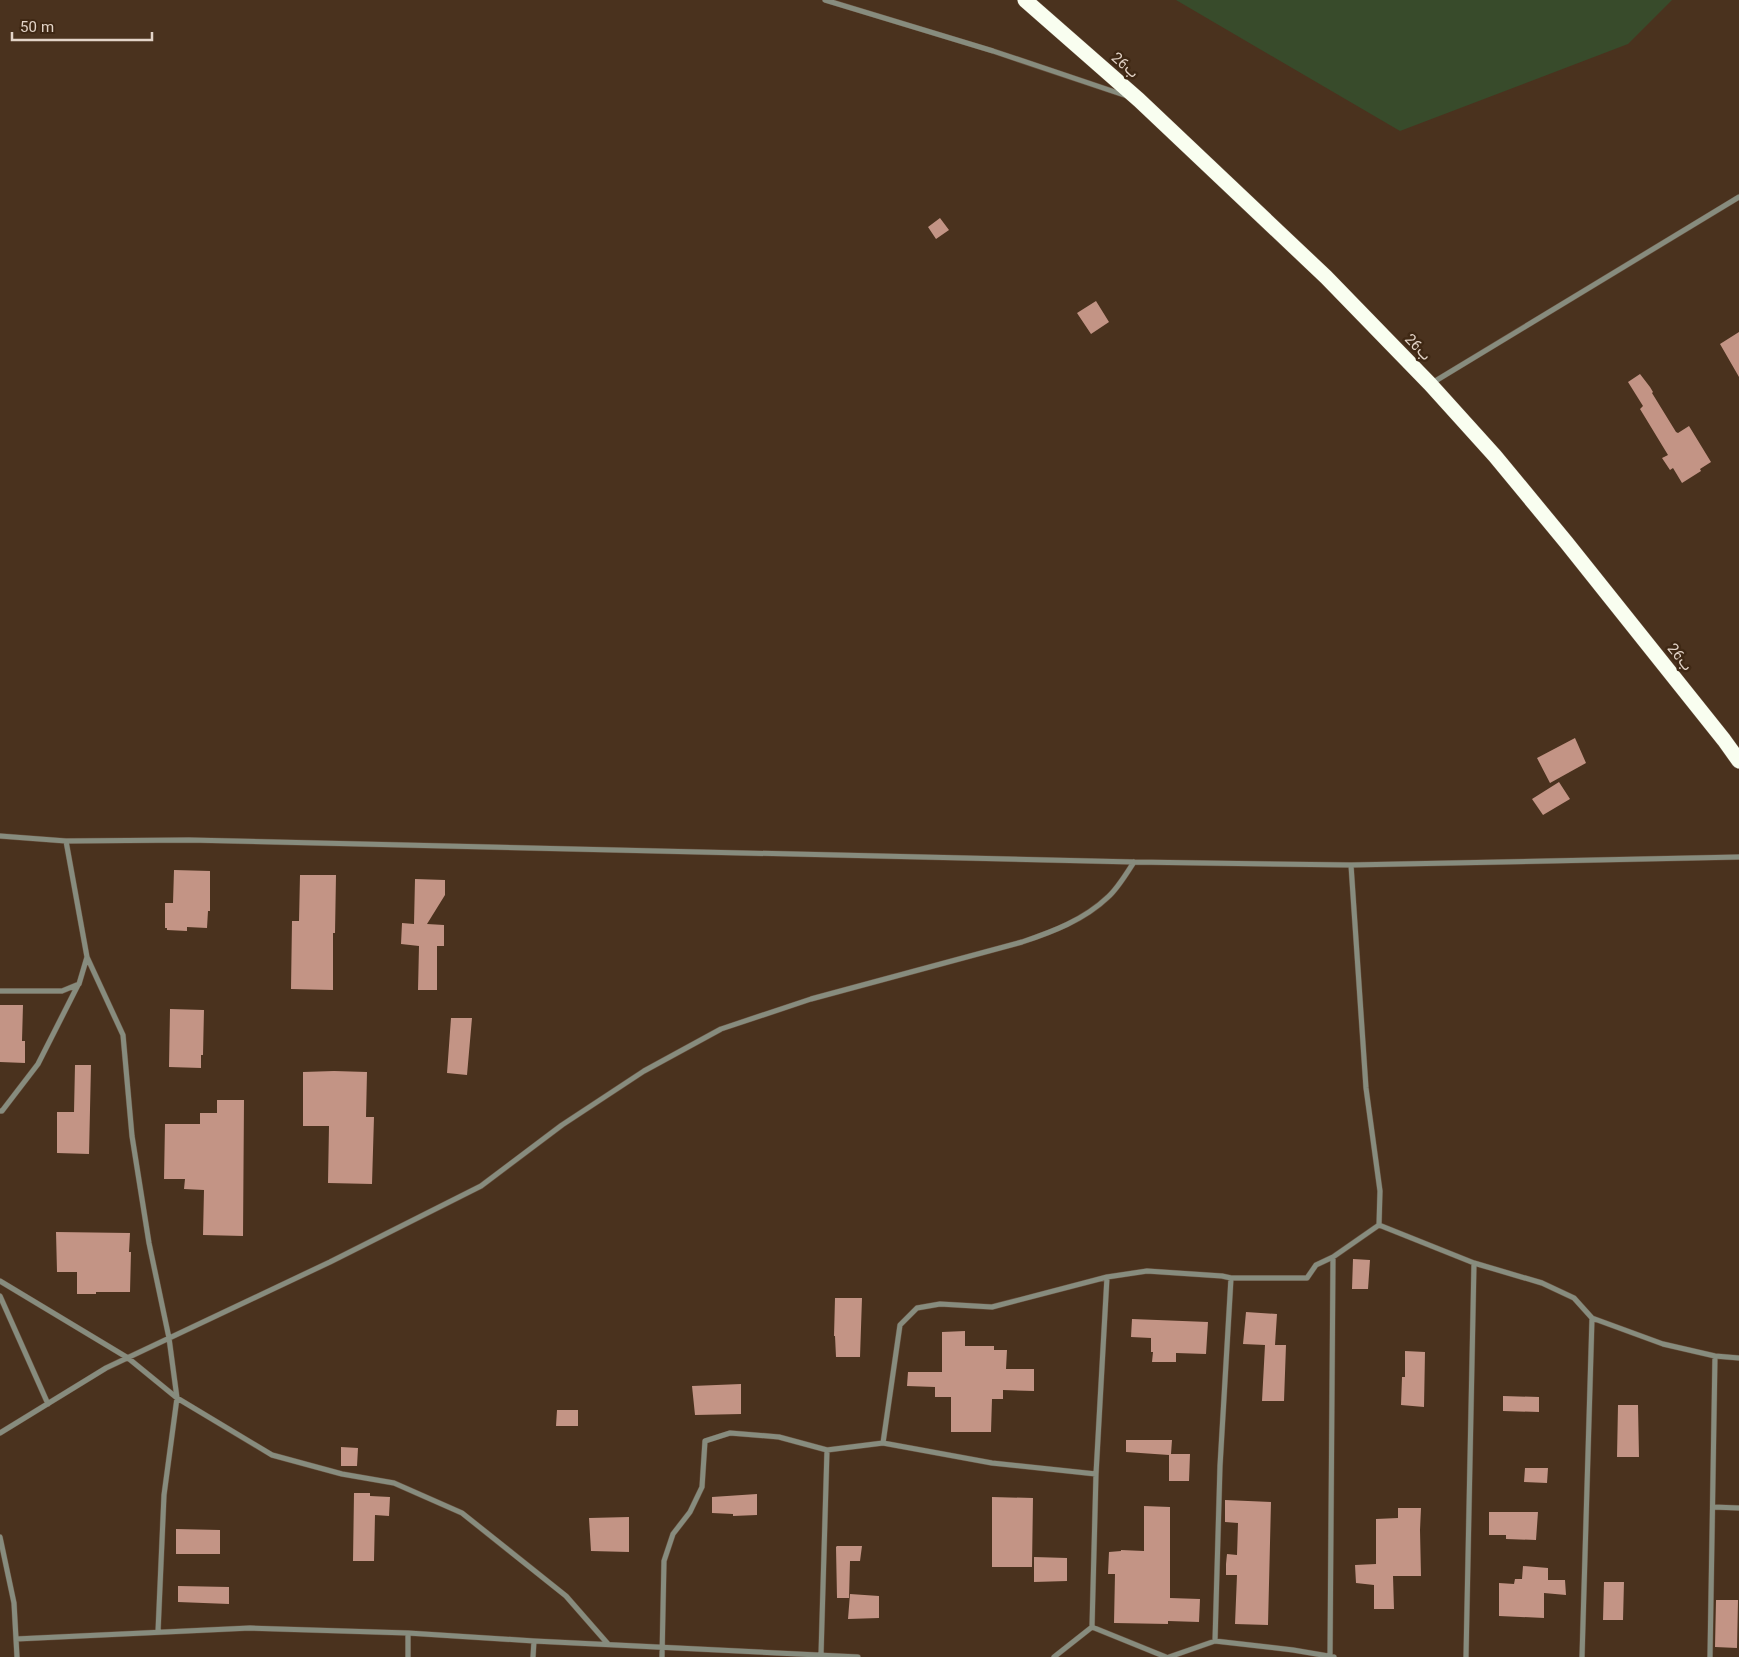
<svg xmlns="http://www.w3.org/2000/svg" width="1739" height="1657" viewBox="0 0 1739 1657" font-family="Georgia,Vazirmatn,serif">
<rect width="100%" height="100%" fill="#4a321e"/>
<path fill="#384b2b" d="M1176 0H1672L1628 44 1400 131Z"/>
<path fill="#c39485" d="M940 218 949 230 936 239 928 227Z
M1096 301 1109 322 1091 334 1077 313Z
M1739 332V377L1720 344Z
M1640 374 1650 387 1653 392 1652 393 1676 432 1678 433 1689 426 1711 462 1700 469 1701 471 1682 483 1673 468 1670 470 1662 458 1668 455 1640 409 1643 406 1628 382Z
M1575 738 1586 763 1550 783 1537 758Z
M1559 782 1570 799 1543 815 1532 799Z
M174 870 210 871V911H208L207 928 187 927V931L167 930V928H165V903H173Z
M300 875H336L335 933H333V990L291 989 292 921H299Z
M415 879 445 880V895L427 924 444 925V946H437V990H418L419 946 401 944 402 923 414 924Z
M0 1005H23L22 1041H25V1063L0 1062Z
M170 1009 204 1010 203 1055H201V1068L169 1067Z
M451 1018H472L467 1075 447 1073Z
M75 1065H91L89 1154 57 1153V1112H74Z
M334 1071 367 1072 366 1117H374L372 1184 328 1183 329 1126H303V1072Z
M217 1100H244L243 1236 203 1235 204 1190 184 1189 185 1179H164L165 1124H200V1113H217Z
M56 1232 130 1233 129 1252H131L130 1292H96V1294H77V1272H57Z
M1353 1259 1370 1260 1368 1289H1352Z
M835 1298H862L860 1357H836L835 1336H834Z
M1246 1312 1277 1314 1275 1345H1286L1284 1401H1262L1265 1345 1243 1344Z
M1132 1319 1208 1322 1206 1354 1176 1353V1362H1152L1153 1352H1151V1338L1131 1337Z
M965 1331V1346H994V1350H1007L1006 1369H1034V1391L1003 1390V1399H992L991 1432H951V1397H935V1387L907 1386 908 1372H942V1332Z
M1405 1351 1425 1352 1424 1407 1401 1405 1402 1377H1405Z
M741 1384V1414L695 1415 692 1386Z
M1503 1396 1539 1397V1412L1503 1411Z
M1618 1405H1638L1639 1457H1617Z
M557 1410H578V1426H556Z
M1126 1440H1172L1171 1454H1190L1189 1481H1169V1455L1126 1452Z
M341 1447 358 1448 357 1466H341Z
M1525 1468H1548L1547 1483 1524 1482Z
M354 1493H370V1496L390 1497 389 1516 375 1515 374 1561H353Z
M757 1494V1515L733 1516V1514L712 1513V1497Z
M992 1497 1033 1498 1032 1567H992Z
M1225 1500 1271 1502 1268 1625 1235 1624 1237 1575H1226V1564L1227 1554 1237 1555 1238 1523 1225 1522Z
M1144 1506 1170 1507V1598L1200 1599 1199 1622 1168 1621V1624L1114 1623 1115 1574H1108L1109 1552 1121 1551V1550L1144 1551Z
M1398 1508H1421L1420 1530 1421 1576H1393L1394 1609H1374V1585L1356 1583 1355 1565 1376 1564V1519L1398 1518Z
M1489 1512H1538L1536 1540 1506 1539V1535H1489Z
M629 1517V1552L591 1551 589 1518Z
M176 1529 220 1530V1554H176Z
M837 1546H862L860 1561H850L849 1598H837L836 1547Z
M1034 1557 1067 1558V1581L1034 1582Z
M1523 1566 1548 1568V1580H1565L1566 1595 1544 1593V1618L1499 1616V1583L1514 1584 1515 1579H1522Z
M1604 1582H1624L1623 1620H1603Z
M178 1586 229 1587V1604L178 1602Z
M850 1594 879 1596V1618L848 1619Z
M1716 1600H1738L1737 1648 1715 1647Z"/>
<g fill="none" stroke-linecap="round" stroke-linejoin="round">
<g stroke="#664f3d" stroke-width="6">
<path id="street" d="M825 0 993 51 1127 96
M1432 383 1739 197
M0 836 66 841 189 840 1134 862 1351 865 1739 857
M1351 865 1366 1088 1380 1191 1379 1225 1474 1263 1542 1283 1574 1298 1592 1318 1663 1344 1715 1356 1739 1358
M87 957 123 1035 132 1136 149 1243 169 1338 177 1398 164 1495 158 1632
M0 991H62L79 984 87 957 66 841
M0 1111H2L38 1064 78 985
M0 1281 128 1358 177 1398 272 1455 342 1474 394 1483 462 1513 566 1596 608 1644
M0 1296 48 1404
M0 1433 106 1368 330 1262 481 1186 562 1125 644 1071 721 1029 811 999 1022 942C1052 932 1084 920 1108 897 1118 888 1126 874 1134 862
M883 1443 900 1325 917 1308 940 1304 992 1307 1107 1277 1147 1271 1222 1276 1231 1278H1307L1316 1265 1333 1257 1379 1225
M1713 1507 1739 1508
M0 1537 14 1603 17 1657
M1092 1627 1096 1474 1107 1277
M408 1633V1657
M16 1639 250 1628 408 1633 534 1641 858 1657
M1215 1641 1220 1466 1231 1278
M821 1655 827 1450
M533 1657 534 1641
M662 1657 664 1561 673 1534 690 1512 702 1487 705 1441 730 1433 779 1437 827 1450 883 1443 992 1463 1096 1474
M1054 1657 1092 1627 1166 1657
M1169 1657 1215 1641 1293 1650 1334 1657
M1330 1657 1333 1257
M1466 1657 1474 1263
M1582 1657 1592 1318
M1710 1657 1715 1356"/>
</g>
<g stroke="#664f3d" stroke-width="16">
<path id="highway" d="M1025 0 1139 100 1326 277 1430 384 1495 456 1566 542 1724 740 1739 761"/>
</g>
<use href="#street" stroke="#878c7e" stroke-width="5"/>
<use href="#highway" stroke="#f9fef0" stroke-width="15"/>
</g>
<g text-anchor="middle" stroke-width="5" stroke-linejoin="round" paint-order="stroke">
<g font-size="15" fill="#e3d4c8" stroke="#3f2814">
<text transform="translate(1125 65) rotate(41)" y="5">26ب</text>
<text transform="translate(1418 347) rotate(46)" y="5">26ب</text>
<text transform="translate(1680 657) rotate(51)" y="5">26ب</text>
</g>
</g>
<path d="M12 32v8h140v-8" fill="none" stroke="#e3d4c8" stroke-width="2.5"/>
<text x="20" y="32" font-size="15" fill="#e3d4c8" stroke="#3f2814" stroke-width="4" paint-order="stroke">50 m</text>
</svg>
